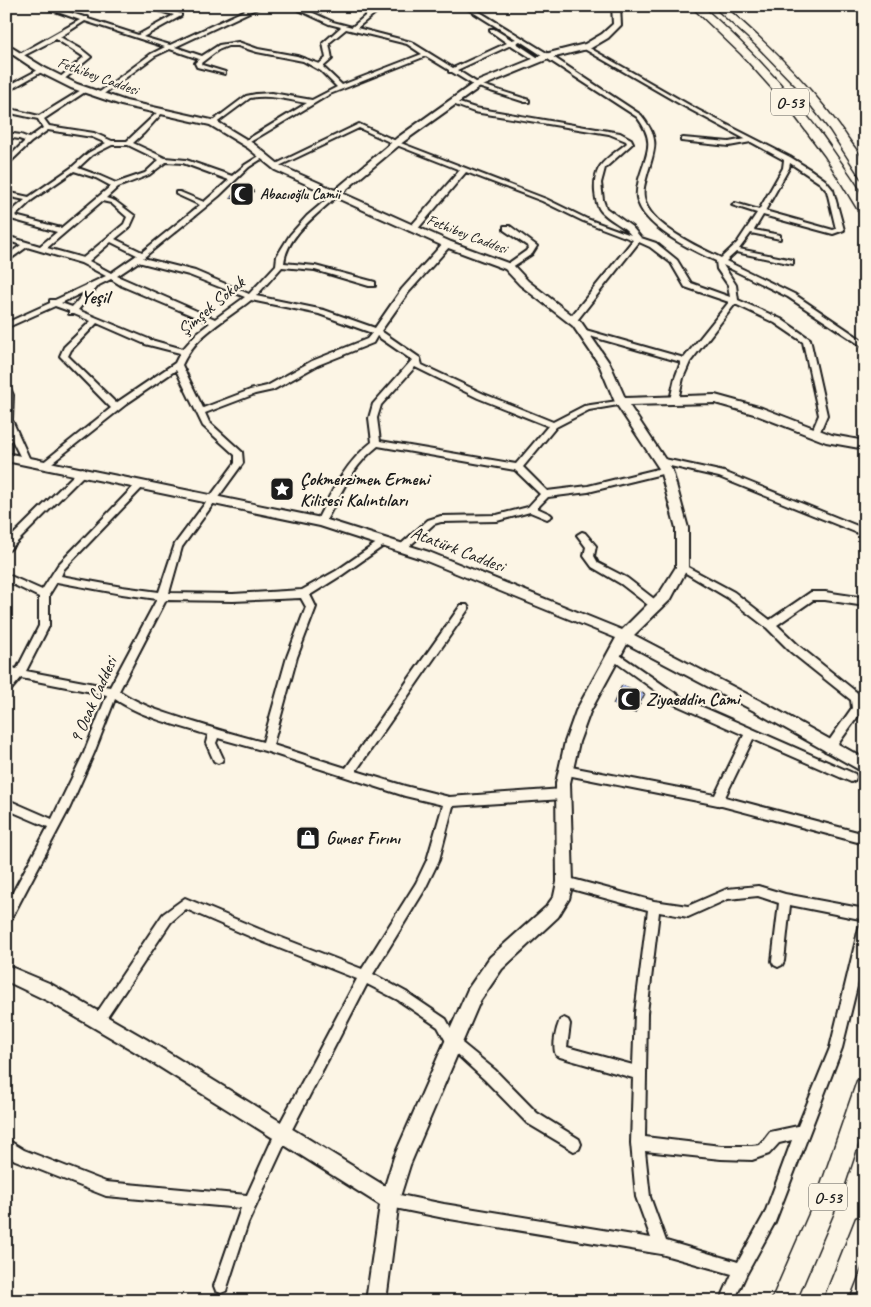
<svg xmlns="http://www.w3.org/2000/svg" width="871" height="1307" viewBox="0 0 871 1307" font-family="Caveat,sans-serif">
<rect width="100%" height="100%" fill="#fcf5e5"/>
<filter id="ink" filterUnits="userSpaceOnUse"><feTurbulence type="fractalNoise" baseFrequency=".02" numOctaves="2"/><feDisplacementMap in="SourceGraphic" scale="10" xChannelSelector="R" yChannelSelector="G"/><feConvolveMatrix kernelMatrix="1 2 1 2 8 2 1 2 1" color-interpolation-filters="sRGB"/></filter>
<g filter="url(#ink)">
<path fill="#adbcec" stroke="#1c1c1c" d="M238 188 254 191 246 201 230 198Z
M622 685 645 694 635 713 613 704Z"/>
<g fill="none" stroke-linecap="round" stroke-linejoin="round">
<g stroke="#1c1c1c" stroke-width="4">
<path id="street" d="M41 6H50L84 17H88V19L138 35 174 15 142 6H152L181 14V16L143 37 170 45 254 6H262L175 47 202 56 219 45 238 42 258 49 297 56 319 64 326 58 323 43 341 27 329 24 290 6H298L333 22 352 27 377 6H384L357 28 411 42 453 68 507 43 490 31V29H494L512 40 516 39 463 6H470L550 55 641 115C662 142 654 149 646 179 644 185 643 192 644 198 649 225 698 247 721 258L737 243 757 213 732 205 735 203 759 210 783 168 784 160 751 142 729 146 681 141V139L683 138 729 142 745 139 680 104 581 47 586 46 698 110 790 157 811 170 825 180 833 190 844 230 833 234 763 215 754 230 780 235V239L751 233 739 249 793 260V264L736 252 726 261 794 294 865 342V348L788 297 723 265 736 285 738 300 781 319 810 339 827 415 818 436H812L811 434 819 415 803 342 775 323 735 304 690 362 683 378 678 400 677 402H671L670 400 675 378 681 362 579 333 578 331 582 329 684 358 729 302 685 287 671 263 650 247 639 242 575 323H569V319L633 240 583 221 542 201 466 172 416 231H410V227L460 170 394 144 359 128 277 167 272 166 359 124 398 142 546 199 587 219 631 235C623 225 612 222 603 213 597 208 596 200 595 192 593 163 608 159 627 143L626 141 609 134 474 112 450 103 453 101 475 108 620 133 631 139 633 143 605 168 601 183 603 200 606 208 632 227 641 238 656 243 677 260 691 283 730 297 728 285 717 269 716 261C692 250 642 227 637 198 636 191 638 185 639 179 647 152 656 142 637 117L520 41 516 43 540 59V61H536L511 45 457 70 479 84 529 100V102H525L475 86 452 72H449V70L426 56 330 94 245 145 242 143 243 142 307 103C288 100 269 94 250 98L215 124 210 123 246 96 256 94 272 93 312 100 337 87 321 71 303 61 257 52 238 46H228L218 50 201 63 202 65 225 72V74L197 67 195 63 199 59 170 49 155 56 101 96H97V94L151 54 165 47 85 21 60 37 81 49 91 57 62 81H58V79L84 57 56 39 23 56 18 55 80 20ZM346 29 407 44 422 54 342 85 323 67 332 59 329 43ZM790 163 820 183 827 191 836 229 833 230 765 211 789 168Z
M40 69 45 70 6 92V87Z
M83 89 88 90 44 119 49 126 94 133 112 141H127L160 110 163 112 162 113 144 133 133 143 165 158 186 160 232 176 245 165 261 155 266 156 249 167 219 196 143 258 195 271 249 294 276 265 277 256 290 235 307 216 333 194H337V196C318 214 287 235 284 263L315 266 375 282V286H369L315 270 282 267 256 296 324 310 375 328 402 289 444 242H450V246L408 293 381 331 420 358 422 365 484 394 553 422 584 406 624 400V404L589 410 556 427 523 467 547 491 588 486 666 467 670 470 666 473 588 492 548 497 537 508 550 514 552 516 547 519 530 512 497 521 441 522 434 524 405 550 402 551 397 548 399 546 428 520 441 516 497 515 528 507 540 494 515 470 378 446C351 467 340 496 324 524H318L316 522C331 493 345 463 372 442L369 418 373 404 412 360 377 336 373 343 318 365 273 390 255 394 205 413 209 422 242 452 243 463 182 547 169 593 233 594 302 590 336 571 381 540 384 539 389 542 342 575 310 595 316 607 297 657 273 745 346 768 461 605H467L469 608 467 611 356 771 405 786 449 797 563 789 567 791 568 794 567 797 563 799 453 806 439 860 424 891 373 974 406 992 446 1019 457 1039 495 1070 537 1113 579 1139 581 1144 579 1149 574 1151 527 1123 485 1080 449 1047 438 1027 398 1000 367 984 287 1139 248 1223 226 1291 221 1293 216 1291 214 1286 241 1208 106 1196 15 1160 6 1154V1139L24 1150 106 1182 247 1195 277 1129 357 979 251 937 186 909 171 922 102 1025 98 1027 94 1025 92 1021 94 1017 163 914 185 898 259 929 362 969 416 883 427 860 443 805 405 796 265 751 218 738 216 743 223 758 222 761 218 763 214 761 206 743 208 735C177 725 143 718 115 699L94 753 70 807 10 921 6 922V905L48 827 6 809V799L52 819 84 753 107 695 21 678 10 691 6 692V681L11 676 6 675V667L17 669 39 626V597L6 581V574L42 590 58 565 138 482H144L145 484 144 486 64 569 61 576 122 587 159 592 175 544 235 463V455L203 426 176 370 129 402 48 466 45 467 41 464 111 408 60 356 64 347 91 321 74 314H69V311L55 306 6 328V323L50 303V300H55L106 276 81 263 27 247 6 262V256L21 245 6 240V236L40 246 57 232 11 219 6 222V216L25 200 6 196V192L29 197 71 168 88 153 106 143 92 137 48 130 31 142 6 166V160L25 141 19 139 6 137V133L21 135 29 138 43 128 38 119 6 112V108L39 116ZM112 145H128L159 160 145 173 116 183 100 176 78 168 92 155ZM166 162 183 163 229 180 204 202 180 192H176V194L200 205 142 252 115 239 130 227 135 216 115 201 106 198 118 187 149 175ZM74 171 96 178 111 186 61 228 15 216 32 200ZM102 201 111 203 127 217 124 224 83 258 47 248ZM111 242 137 255 111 273 89 261ZM138 262 189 275 245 297 215 319 117 276ZM111 279 122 286 210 323 197 333 183 349 151 340 78 310 99 285ZM86 291 72 307 61 303ZM251 300 319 314 372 333 367 339 312 361 267 386 250 390 203 408 182 365C196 334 226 320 251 300ZM97 323 145 344 180 353 175 363 116 403 68 356 71 350ZM415 367 478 398 548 426 516 464 380 441 377 418 381 405ZM57 582 122 594 157 599 110 687 26 671 49 626V595ZM301 598 306 607 287 657 263 742C239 736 216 729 193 722 166 713 143 707 119 691L166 600 233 601Z
M504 226H510L537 246 532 254 509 269 505 267 506 265 526 251 529 247 504 230Z
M6 385 9 386 13 395 12 420 30 460 26 463 22 460 6 428Z
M660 458 724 472 865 529V536L719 477 657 463 656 461 657 459Z
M83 468 87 471 86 473 9 550 6 551V542L80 469Z
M582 532 585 533 596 546 594 556 598 563 627 578 658 602 660 605 658 608H652L621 584 592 567 584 556 586 547 577 535Z
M682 564 734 592 770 620 811 592H825L865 598V606L825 600H813L777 625 799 646 860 695C862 700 863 707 861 712L833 751 829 752 825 751 824 748 852 708 851 700 791 652 767 628 728 598 679 569 677 567 679 565Z
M614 651 682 698 855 774 856 777 855 780 851 782 753 739 725 797 865 834V844L718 805 562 774 561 771 562 768 566 766 715 795 744 735 674 704 610 658 609 655 610 652Z
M565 877 654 901 688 906 727 889 758 886 785 894 865 909V920L790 905 784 961 782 965 778 967 774 965 772 961 779 903 758 896 728 899 688 917 659 912 647 1013 645 1137 721 1146H752L760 1145 770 1132 798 1126 830 1048 859 928 861 924 865 923V954L842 1048 775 1222 746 1275 734 1301H720L732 1274 661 1254 444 1218 390 1207 385 1205 383 1200 385 1195 390 1193 444 1204 651 1238 636 1197 631 1143 633 1078 560 1057 556 1055C552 1046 556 1029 560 1020L564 1018 568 1020 570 1024 567 1047 633 1065 635 1013 648 910 561 886 559 882 561 878ZM792 1140 765 1213 738 1262 666 1241 650 1197 645 1151 721 1159 752 1160 769 1154 779 1143Z"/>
</g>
<g stroke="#1c1c1c" stroke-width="4">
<path id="secondary" d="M612 6H620L621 25 608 38 591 48 551 58 480 87 403 142 342 193 451 242 513 265 528 281 581 322 610 364 625 398 715 395 762 408 832 435 865 441V449L826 442 754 414 715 403 629 405 672 470 688 528V567L671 599 634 635 768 705 865 759V773L758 713 627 644 590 712 579 742 570 783 573 882 569 899 558 917 502 969 480 1001 410 1165 399 1200 386 1301H366L380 1205 134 1051 50 1002 6 981V965L49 983 146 1039 385 1186 394 1157 468 989 490 957 546 907 554 896 557 882 556 783 565 742 576 711 616 638 419 558 320 526 6 461V453L321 518 429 552 622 630 661 591 676 567V528L660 470 615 402 599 364 573 326 520 285 505 269 443 246 275 170 248 148 210 125 121 105 71 88 39 72 6 50V44L45 68 77 84 126 101 216 121 254 144 281 166 335 190 397 138 474 83 545 54 585 44 602 34 613 24Z"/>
</g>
<g stroke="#1c1c1c" stroke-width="3">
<path id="highway" d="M691 6H702C755 53 803 105 842 164 849 175 860 188 864 200 866 205 865 211 865 216L861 215 825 156 786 104 741 54Z
M713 6H724C769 45 811 86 845 134 851 144 860 153 864 163 866 168 865 174 865 178H861L830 130 796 86 757 46Z
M865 1078V1124L842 1193 796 1301H771L819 1191 857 1081Z
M865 1215V1258L848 1301H823L856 1218Z"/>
</g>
<use href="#street" fill="#fcf5e5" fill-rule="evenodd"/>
<use href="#secondary" fill="#fcf5e5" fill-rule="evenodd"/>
<use href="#highway" fill="#fcf5e5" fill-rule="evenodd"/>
</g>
</g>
<defs>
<g id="mosque-square" transform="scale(1.25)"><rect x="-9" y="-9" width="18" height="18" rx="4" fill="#1c1c1c" stroke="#fcf5e5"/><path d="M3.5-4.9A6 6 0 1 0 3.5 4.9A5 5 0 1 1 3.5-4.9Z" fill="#fff"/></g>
<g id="sight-square" transform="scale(1.25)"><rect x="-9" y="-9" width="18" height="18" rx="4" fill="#1c1c1c" stroke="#fcf5e5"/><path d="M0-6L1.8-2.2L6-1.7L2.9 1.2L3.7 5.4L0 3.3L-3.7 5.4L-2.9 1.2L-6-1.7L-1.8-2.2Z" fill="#fff"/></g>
<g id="shop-square" transform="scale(1.25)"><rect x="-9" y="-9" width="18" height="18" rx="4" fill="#1c1c1c" stroke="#fcf5e5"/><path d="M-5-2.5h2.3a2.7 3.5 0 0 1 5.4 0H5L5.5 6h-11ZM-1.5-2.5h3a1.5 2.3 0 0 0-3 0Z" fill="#fff"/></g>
</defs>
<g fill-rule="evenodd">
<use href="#mosque-square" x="242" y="194"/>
<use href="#sight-square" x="282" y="489"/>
<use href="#mosque-square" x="629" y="699"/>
<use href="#shop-square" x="308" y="838"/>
</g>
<g text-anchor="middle" stroke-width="4.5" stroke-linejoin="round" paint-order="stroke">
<g font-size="15" fill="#1c1c1c" stroke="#fcf5e5">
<text transform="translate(98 76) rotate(20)" y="5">Fethibey Caddesi</text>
<text transform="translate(467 234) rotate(21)" y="5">Fethibey Caddesi</text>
</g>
<g font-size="15" font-weight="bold" fill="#1c1c1c" stroke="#fcf5e5" text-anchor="start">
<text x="260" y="199">Abacıoğlu Camii</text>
</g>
<g fill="#fcf5e5" stroke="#5f5d58" stroke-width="1">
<rect x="771" y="88.5" width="38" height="27" rx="4"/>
<rect x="809" y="1183.5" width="38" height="27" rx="4"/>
</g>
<g font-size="16" font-weight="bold" fill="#1c1c1c">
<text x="790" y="108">O-53</text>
<text x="828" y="1203">O-53</text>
</g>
<g font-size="18" fill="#1c1c1c" stroke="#fcf5e5">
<text transform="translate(211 306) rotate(-40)" y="6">Şimşek Sokak</text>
<text transform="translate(458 549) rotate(21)" y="6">Atatürk Caddesi</text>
<text transform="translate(93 700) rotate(-66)" y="6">9 Ocak Caddesi</text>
</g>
<g font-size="18" font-weight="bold" fill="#1c1c1c" stroke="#fcf5e5" text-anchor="start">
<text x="300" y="485">Çokmerzimen Ermeni<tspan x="300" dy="21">Kilisesi Kalıntıları</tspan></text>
<text x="646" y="705">Ziyaeddin Cami</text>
<text x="326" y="844">Gunes Fırını</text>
</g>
<g font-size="19" font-weight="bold" fill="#1c1c1c" stroke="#fcf5e5">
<text x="95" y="303">Yeşil</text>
</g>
</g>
<rect width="871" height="1307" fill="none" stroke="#fcf5e5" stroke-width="25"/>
<rect x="12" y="12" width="846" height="1282" fill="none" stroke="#1c1c1c" stroke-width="2" filter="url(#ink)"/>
</svg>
